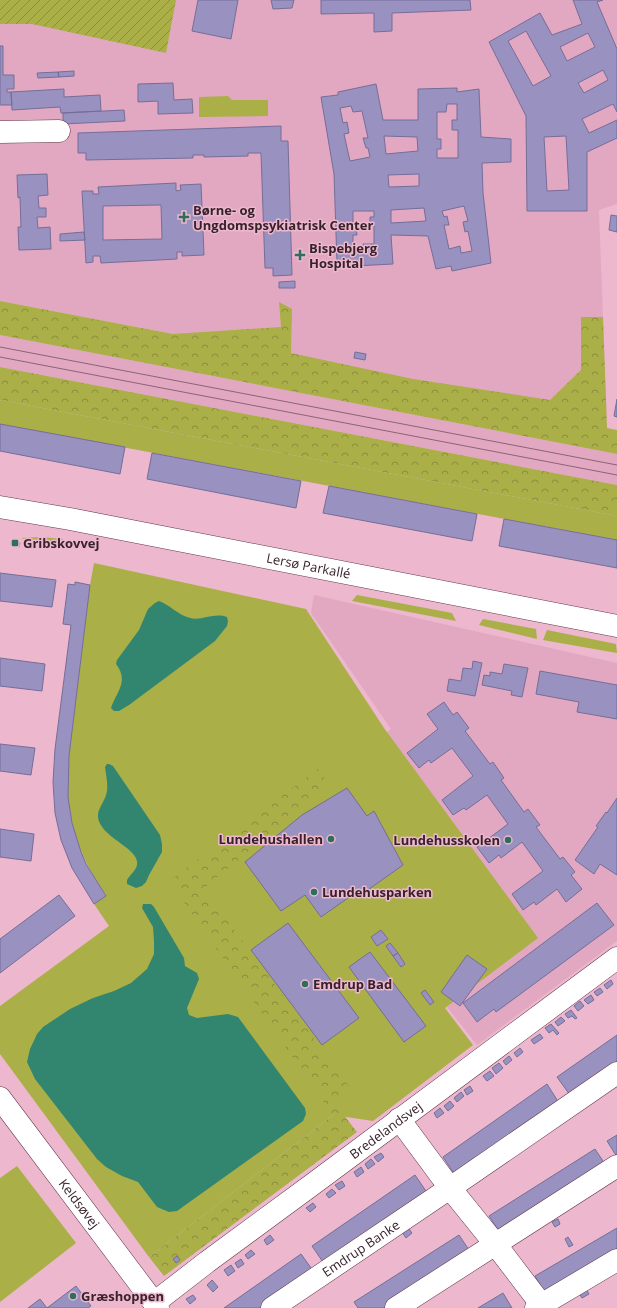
<svg xmlns="http://www.w3.org/2000/svg" width="617" height="1308" viewBox="0 0 617 1308" font-family="'Open Sans',sans-serif">
<defs>
<pattern id="forest-crowns" width="20" height="18" patternUnits="userSpaceOnUse"><rect width="20" height="18" fill="#aaaf48"/><path d="M2 6a3 3 0 1 1 6 0M12 15a3 3 0 1 1 6 0" fill="none" stroke="#8b8e3c"/></pattern>
<pattern id="garden-furrows" width="10" height="10" patternUnits="userSpaceOnUse"><rect width="10" height="10" fill="#aaaf48"/><path d="M-1 1l2-2M0 10L10 0M9 11l2-2" fill="none" stroke="#8b8e3c"/></pattern>
</defs>
<rect width="100%" height="100%" fill="#edb7ce"/>
<path fill="#e3a8c1" d="M0 0H617V204L599 210 607 429 173 334 0 301Z
M0 335 617 454V485L0 367Z
M314 595 617 663V941L477 1045 362 899 341 766 391 729 311 613Z"/>
<path fill="#aaaf48" d="M228 96 232 100H268V116L199 117V97Z
M0 400 617 516V540L0 424Z
M42 537 63 539 64 547 30 541 21 538Z
M94 563 306 609 384 728 538 938 445 1008 473 1045 373 1121 333 1115 149 1257 0 1054V1006L109 926 94 904 106 895C88 870 75 843 70 812 64 777 71 741 75 706 80 666 85 625 90 585Z
M357 595 452 613 456 621 352 601Z
M483 619 536 629 537 639 479 625Z
M547 630 616 644 617 653 543 640Z
M17 1166 76 1243 0 1302V1178Z"/>
<path fill="url(#forest-crowns)" d="M0 301 173 334 281 327 279 302 292 309 291 353 413 379 550 400 581 370V317H603L607 428 617 430V454L0 335Z
M0 367 617 485V516L0 400Z
M319 768 329 787 204 888 352 1091 336 1105 357 1132 164 1276 149 1257 333 1115 169 881Z"/>
<path fill="url(#garden-furrows)" d="M0 0H176L166 53 32 24H0Z"/>
<path fill="#32866f" d="M159 601C170 605 178 615 190 618 202 621 214 612 227 617L228 621 227 626 215 641 129 705 119 711H114L111 708 112 705C119 689 128 680 116 664L117 660 139 630 148 609 155 603Z
M107 764H109L113 766 160 835 162 844V852L149 875 146 882 142 886 136 888 127 884V880C129 876 134 872 136 868 145 849 100 839 98 817 97 809 106 800 107 791 108 783 106 775 105 767Z
M143 904H151L154 907 184 958 185 966 197 973 199 979 187 1008 189 1015 197 1018 228 1014 238 1017 305 1108 306 1114 303 1121 177 1211 169 1212 157 1207 138 1182 122 1176 106 1167 97 1159 35 1079 27 1062 30 1049 37 1034 43 1027 70 1009 93 998 114 991 131 983 147 969 154 954V941L153 927 142 908Z"/>
<path fill="#9992c0" stroke="#756d99" fill-rule="evenodd" d="M198 0H238L231 39 192 31Z
M271 0H294L292 8 273 9Z
M321 0H470L471 10 392 13V31L374 32V13L321 14Z
M573 0H603L597 2 617 49V112L613 104 582 119 589 133 617 120V138L587 152V211H527L526 116 489 42 540 13 552 35 582 24ZM526 31 551 76 533 86 508 41ZM588 33 595 47 567 61 560 47ZM603 70 608 80 584 93 578 83ZM566 136 569 190 547 191 544 137Z
M0 46H3V75H14V89H7V92H11L12 105H0Z
M74 71V76L59 77 58 72Z
M58 72 59 77 38 78 37 73Z
M173 83 174 100 192 99 193 113 158 114V101L138 102V84Z
M376 84 383 120H418V89L457 88V92L479 89 481 137 511 139V162L482 163 483 193 491 263 452 271 451 266 436 269 428 236 391 235 393 264 354 266 353 261 337 263 334 174 321 97 338 95V92ZM447 104H457V120H452V130H458V158H437V149H441V139H437V112H446ZM351 106 353 112 362 111 368 138H363L366 148H368L370 157 350 161 344 134 349 133 347 122 343 123 340 108ZM384 136 417 137 418 151 386 154ZM419 174V186L389 187 388 175ZM464 206 468 221 463 222 465 232 468 231 472 251 461 253 460 246 449 249 444 225H449L447 216 444 217 442 211ZM424 208 426 221 391 223V210ZM353 211H374V217H370V225H374V244H363V250H353V235H357L356 226H353Z
M64 89V97L100 95 101 111 61 113 60 107 12 110 11 92Z
M124 110 125 121 63 124V113Z
M281 126V141H288L292 275 273 276V268H265L261 153H248V156L204 157V155H193V158L86 160V153H78V133Z
M47 174 48 195 38 196 39 208H46V217H37L38 228 50 227 51 249 19 250 18 227H21L20 197 18 198 17 175Z
M176 183V191L181 190 180 185 201 184 204 255 182 256V252H177V259L101 263 100 256H93V262L86 263 82 191H93V194H99L98 187ZM161 205 162 239 103 240V206Z
M611 215 617 216V232L609 230Z
M84 232 85 240 60 241V234Z
M295 281V288H279V282Z
M355 352 366 354 365 360 354 358Z
M617 399V417L614 416Z
M0 424 125 447 120 474 0 451Z
M152 453 301 481 296 508 147 479Z
M329 486 477 514 472 541 323 513Z
M504 519 617 540V568L499 546Z
M12 540 20 543 19 547 11 544Z
M0 573 56 580 52 607 0 601Z
M75 582 90 585 69 756 68 797 72 823 81 852 86 864 106 896 94 904 72 868 61 840 55 813 53 782 55 749 71 625 63 624 68 584 75 585Z
M0 658 45 664 42 691 0 686Z
M473 661 482 663 475 696 447 691 449 679 461 681 463 668 472 669Z
M504 664 528 668 522 697 511 695 512 691 482 685 484 675 490 676V672L502 674Z
M540 671 617 685V719L577 712 579 702 536 694Z
M444 702 453 715 457 712 469 728 465 731 490 764 493 762 504 778 501 780 524 812 528 809 540 825 536 827 560 859 563 857 575 872 571 875 582 889 566 902 557 889 536 905 534 902 523 910 512 894 543 871 522 842 501 858 499 855 489 863 477 847 508 824 487 795 466 810 464 808 453 815 442 800 473 776 452 748 431 763 429 760 419 768 407 753 438 729 427 714Z
M0 744 35 748 31 775 0 771Z
M347 788 367 816 374 811 403 865 358 897 355 893 321 917 305 895 281 911 245 862 302 815Z
M617 798V875L600 864 594 874 575 860 598 827 596 826 606 812 607 813Z
M0 829 34 834 31 861 0 857Z
M59 895 75 916 0 973V939Z
M597 903 614 925 496 1012 494 1009 477 1022 463 1003Z
M288 923 359 1018 322 1045 251 950Z
M381 930 388 939 377 946 371 937Z
M390 943 398 953 393 956 386 946Z
M370 952 426 1026 404 1042 349 967Z
M398 953 405 964 401 967 393 956Z
M467 955 487 969 460 1006 441 992Z
M611 980 613 984 607 989 604 985Z
M600 988 603 992 597 996 594 992Z
M425 990 434 1002 430 1005 421 993Z
M591 995 594 1000 588 1004 584 1000Z
M580 1001 584 1006 578 1011 574 1006Z
M571 1010 577 1018 575 1019 572 1016 568 1018 565 1014Z
M561 1017 565 1021 558 1026 555 1022Z
M551 1024 559 1033 557 1035 553 1030 549 1033 545 1028Z
M540 1034 543 1038 534 1044 531 1040Z
M617 1035V1062L570 1095 557 1077Z
M520 1048 523 1052 517 1057 514 1053Z
M509 1056 512 1060 506 1065 503 1061Z
M499 1063 503 1068 496 1074 492 1068Z
M490 1071 494 1076 487 1081 483 1076Z
M547 1084 559 1103 455 1175 443 1157Z
M470 1086 473 1091 467 1095 464 1090Z
M461 1092 464 1096 457 1102 454 1098Z
M450 1101 454 1106 448 1111 444 1106Z
M440 1108 444 1113 437 1118 434 1113Z
M617 1135V1157L607 1141Z
M595 1149 607 1167 501 1234 489 1216Z
M381 1153 384 1157 378 1162 374 1157Z
M371 1159 375 1164 368 1169 365 1164Z
M361 1167 364 1172 357 1177 354 1172Z
M415 1175 428 1194 325 1265 312 1246Z
M342 1181 345 1186 339 1190 335 1185Z
M332 1189 336 1193 329 1198 326 1194Z
M313 1203 316 1207 310 1212 306 1208Z
M558 1219 560 1224 555 1227 552 1222Z
M406 1225 412 1233 406 1238 400 1229Z
M617 1228V1253L546 1294 535 1276Z
M270 1235 274 1240 267 1245 264 1240Z
M459 1235 471 1253 385 1308H358L354 1302Z
M568 1237 573 1245 569 1247 565 1239Z
M251 1250 255 1254 248 1259 245 1255Z
M301 1254 314 1272 263 1308H224Z
M177 1256 180 1260 176 1263 173 1259Z
M241 1259 244 1264 238 1268 235 1263Z
M231 1265 235 1271 228 1276 224 1270Z
M212 1280 218 1287 213 1292 207 1285Z
M76 1286 91 1306 88 1308H47Z
M584 1286 589 1294 582 1298 577 1290Z
M503 1293 512 1308H478Z
M193 1295 196 1299 190 1304 186 1299Z
M40 1299 47 1308H28Z"/>
<g fill="none" stroke-linecap="round" stroke-linejoin="round">
<g stroke="#64384c" stroke-width="23">
<g id="minor">
<path d="M0 132 59 131"/>
<path id="s1" d="M0 507 70 519 617 626"/>
<path id="s2" d="M0 1098 158 1308"/>
<path d="M399 1119 450 1188 496 1245 544 1308"/>
<path id="s3" d="M154 1303 207 1262 313 1184 617 958"/>
<path id="s4" d="M272 1308 450 1188 617 1073"/>
<path d="M396 1308 617 1166"/>
<path d="M536 1308 617 1260"/>
</g>
</g>
<use href="#minor" stroke="#fff" stroke-width="22"/>
<path stroke="#896574" stroke-width="1" d="M0 347 617 465
M0 357 617 475"/>
</g>
<g fill="#2e6e5c" stroke="#edb7ce" stroke-width="1.5">
<path d="M182 211h4v4h4v4h-4v4h-4v-4h-4v-4h4z"/>
<path d="M298 249h4v4h4v4h-4v4h-4v-4h-4v-4h4z"/>
<rect x="11" y="539" width="8" height="8" rx="2"/>
<circle cx="331" cy="839" r="4"/>
<circle cx="508" cy="840" r="4"/>
<circle cx="314" cy="892" r="4"/>
<circle cx="305" cy="984" r="4"/>
<circle cx="73" cy="1296" r="4"/>
</g>
<g text-anchor="middle" stroke-width="3" stroke-linejoin="round" paint-order="stroke">
<g font-size="13" font-weight="bold" fill="#37222b" stroke="#edb7ce" text-anchor="start">
<text x="193" y="215">Børne- og<tspan x="193" dy="15">Ungdomspsykiatrisk Center</tspan></text>
<text x="309" y="253">Bispebjerg<tspan x="309" dy="15">Hospital</tspan></text>
<text x="23" y="548">Gribskovvej</text>
<text x="323" y="844" text-anchor="end">Lundehushallen</text>
<text x="500" y="845" text-anchor="end">Lundehusskolen</text>
<text x="322" y="897">Lundehusparken</text>
<text x="313" y="989">Emdrup Bad</text>
<text x="81" y="1301">Græshoppen</text>
</g>
<g font-size="13" fill="#37222b" stroke="#edb7ce">
<text dy="5" stroke="none"><textPath href="#s1" startOffset="314">Lersø Parkallé</textPath></text>
<text dy="5" stroke="none"><textPath href="#s3" startOffset="289">Bredelandsvej</textPath></text>
<text dy="5" stroke="none"><textPath href="#s2" startOffset="132">Keldsøvej</textPath></text>
<text dy="5" stroke="none"><textPath href="#s4" startOffset="107">Emdrup Banke</textPath></text>
</g>
</g>
</svg>
